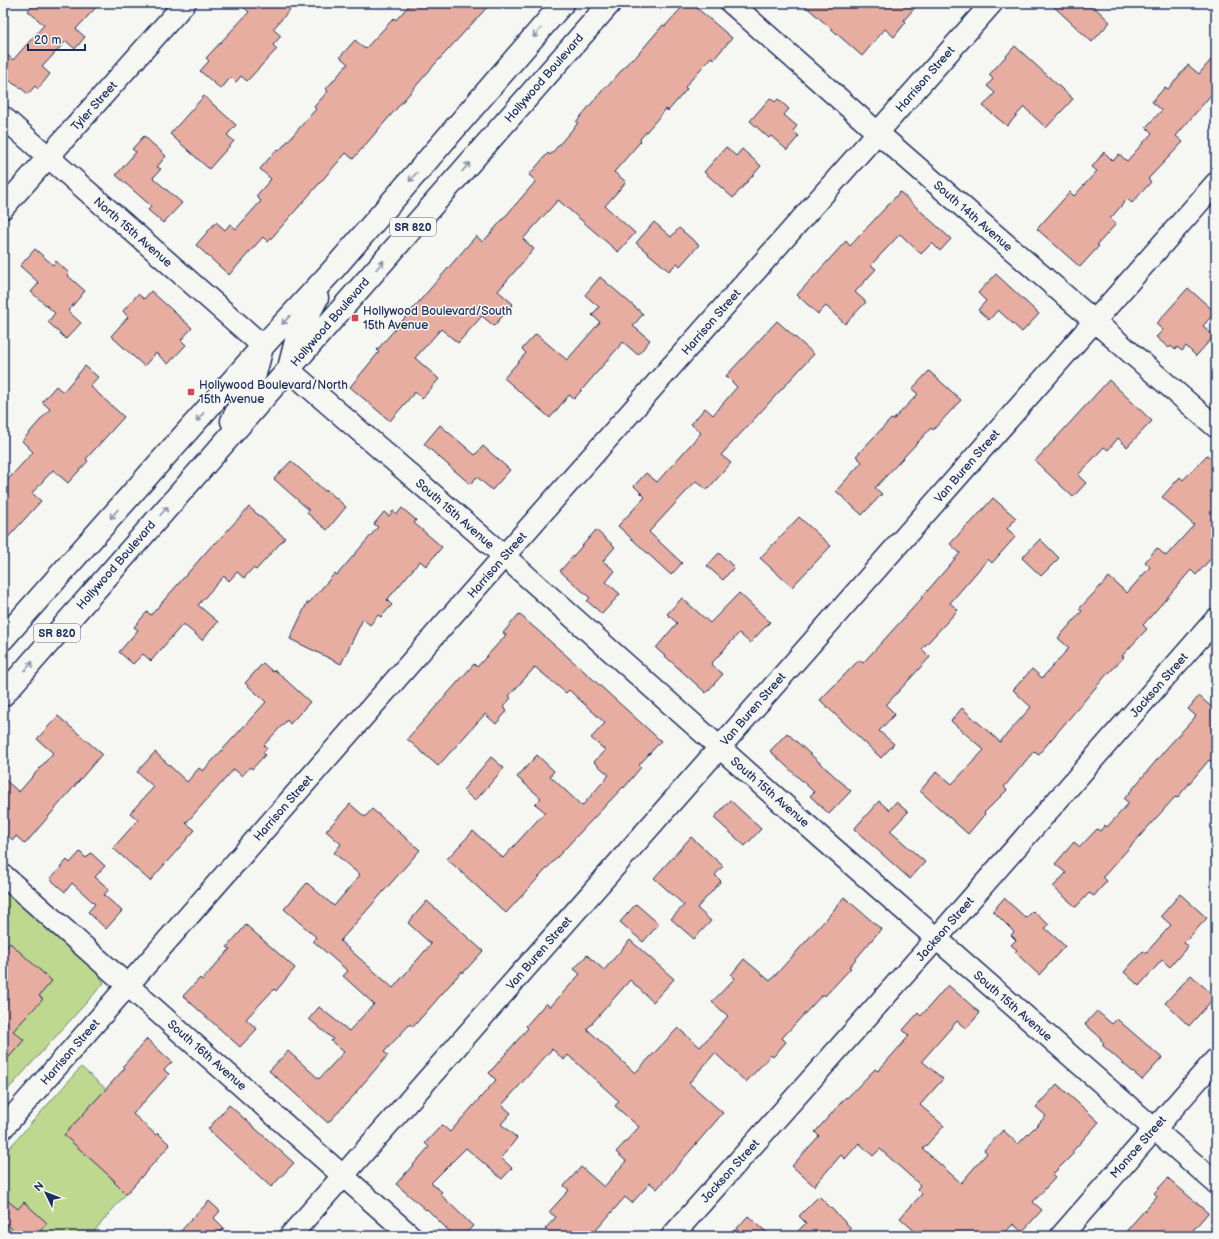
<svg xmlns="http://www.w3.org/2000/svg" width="1219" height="1239" viewBox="0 0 1219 1239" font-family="'Balsamiq Sans',sans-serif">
<rect width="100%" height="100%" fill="#f6f6f2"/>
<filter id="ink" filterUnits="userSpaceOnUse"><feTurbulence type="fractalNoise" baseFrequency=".025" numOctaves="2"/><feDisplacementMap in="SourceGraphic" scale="8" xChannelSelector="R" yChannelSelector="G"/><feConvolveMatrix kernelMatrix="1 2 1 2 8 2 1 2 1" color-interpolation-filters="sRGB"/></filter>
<g filter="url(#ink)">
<path fill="#bed88f" stroke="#6c8476" d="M3 888 92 966 104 983 3 1095Z
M81 1067 106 1089 65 1135 109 1175 114 1182 126 1194 90 1236H3V1155Z"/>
<path fill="#e6ada0" stroke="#1b2f5e" d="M35 3H100L76 29 85 37 75 49 66 41 42 67 50 74 38 89 35 86 28 94 16 84 15 85 3 75V51L13 60 44 25 28 11Z
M239 3H296L273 29 281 36 273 45 277 49 247 81 241 76 236 82 231 77 221 89 200 71 209 61 206 58 249 12Z
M411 3H491L435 64 353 159 346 153 268 242 263 237 229 275 196 245 216 222 225 230 230 224 236 229 261 201 256 196 271 179 260 169 277 149 279 151 316 109 314 107 328 91 326 89 348 64 340 57 355 40 365 49 394 18 396 20Z
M686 3H691L732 38 714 59 711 57 685 87 687 89 668 111 666 109 640 139 641 141 614 172 626 182 605 206 635 233 618 252 558 200 523 239 534 249 498 291 513 304 494 326 482 316 458 343 441 329 415 358 439 379 422 399 415 392 390 421 350 387 379 352 377 350 476 236 483 242 536 181 529 175 548 153 550 155 578 123 576 122 607 85 608 86 632 58 634 59 663 25 665 26Z
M802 3H919L904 20 906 22 894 37 885 29 862 56Z
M1050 3H1090L1110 22 1092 42Z
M1015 46 1073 99 1046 128 1024 107 1007 126 983 106 995 93 987 86 993 79 989 75Z
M1216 54V89L1176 136 1183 142 1148 179 1151 182 1132 203 1127 199 1110 219 1116 224 1097 245 1099 246 1080 267 1037 229 1070 192 1074 196 1097 171 1092 167 1104 152 1113 161 1119 154 1127 161 1152 133 1146 127 1162 110 1152 102 1165 87 1168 89 1188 65 1199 74Z
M204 96 236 125 227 135 234 141 209 169 170 134Z
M770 98 775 102 778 99 789 109 784 115 797 126 793 131 799 136 787 150 771 136 769 138 750 121Z
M144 136 166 156 157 167 161 169 153 178 182 203 163 223 148 210 151 206 116 175 136 152 132 149Z
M726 147 736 156 742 149 761 166 733 198 704 172Z
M900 192 951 239 940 251 932 243 921 254 900 234 871 265 876 269 855 292 866 302 845 324 826 306 818 314 797 295 846 241 850 246Z
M654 222 671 237 679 228 699 245 680 266 677 263 669 271 636 243Z
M35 249 53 265 56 261 69 273 67 275 85 291 68 311 81 323 66 339 48 322 55 313 31 292 39 283 20 266Z
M996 274 1039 314 1022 332 998 310 989 320 978 310 986 301 978 293Z
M600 277 643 314 633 326 650 340 638 355 623 342 574 399 569 395 550 418 504 378 526 353 522 349 536 334 567 360 600 322 592 315 599 307 585 295Z
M1188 288 1215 312 1203 326 1214 336 1196 356 1186 346 1182 351 1177 347 1175 350 1171 346 1169 348 1156 337 1163 330 1156 324Z
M151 291 192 328 181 340 186 345 168 364 156 353 144 366 111 336 128 317 123 311 138 294 144 299Z
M777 321 814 354 721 455 731 463 707 490 696 481 649 532 682 563 671 575 618 526 645 497 634 486 646 473 657 482 701 433 691 424 705 408 713 415 737 387 726 376Z
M85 366 98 377 90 386 124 417 86 459 88 461 68 483 53 470 32 493 41 501 3 543V485L33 452 22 441 50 409 42 402 56 386 63 392Z
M929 371 961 400 933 430 931 428 875 488 882 494 862 515 836 491 862 462 856 456 891 419 893 420 918 394 912 389Z
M1109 380 1152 421 1127 447 1118 438 1108 450 1104 447 1078 475 1086 483 1073 497 1035 461Z
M440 425 475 455 483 446 510 470 492 490 477 477 470 484 424 444Z
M1207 455 1216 463V553L1196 575 1191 570 1151 616 1143 625 1147 629 1122 656 1124 657 1109 673H1108L1038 755 1034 751 1004 787 1007 790 984 813 985 814 968 834 920 791 937 771 952 784 984 750 951 721 962 708 1000 742 1031 707 1013 690 1032 669 1042 678 1069 648 1058 638 1082 611 1079 609 1109 577 1127 593 1150 567 1145 562 1157 548 1166 556 1194 525 1162 497 1180 477 1183 480Z
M291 461 325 491 327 490 346 507 327 530 307 513 309 510 274 479Z
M993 498 1016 518 1007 529 1016 536 992 563 988 559 950 603 958 610 922 649 930 657 886 705 895 714 879 731 894 744 881 758 820 700 859 660 863 663 922 598V597L960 553 950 544 968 524 969 525Z
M249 507 285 538 256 570 253 568 244 578 237 572 229 581 224 576 198 605 218 622 202 640 183 624 151 661 143 654 133 664 119 652 138 630 134 627 147 612 151 615 214 543 215 544Z
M402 508 416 520 414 523 442 547 426 566 420 561 387 600 392 605 381 617 378 615 370 625 363 619 341 664 290 639 307 603H309L335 573 337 575 378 527 374 524 384 512 389 516 393 511 397 514Z
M799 517 831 546 792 587 760 558Z
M596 530 615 547 603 561 615 571 606 582 620 594 602 614 587 601 590 598 560 571Z
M1040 539 1059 558 1041 576 1022 558Z
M719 553 734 567 723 580 707 566Z
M739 593 770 622 750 643 739 633 711 664 723 674 706 693 656 648 677 623 667 614 682 598 710 623Z
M519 614 585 672 661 741 639 765 641 767 624 788 623 787 574 839 506 913 447 859 473 831 503 858 545 812 535 804 541 798 517 777 537 755 554 771 550 776 582 806 609 775 594 762 605 750 591 738 605 723 569 690 566 693 535 667 509 696 511 698 503 707 507 711 496 724 485 714 438 766 407 739 474 664 477 667 506 635 503 633Z
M263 663 273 672 275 670 310 702 290 724 287 720 264 745 267 748 263 753 265 755 252 769 250 767 242 776 234 769 186 823 195 830 150 881 113 848 138 820 130 813 154 787 137 772 155 752 187 782 199 768 203 771 266 702 245 683Z
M1199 696 1216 711V766L1209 760 1177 798 1175 797 1103 877 1107 881 1094 896 1089 893 1076 907 1053 887 1066 873 1055 864 1074 842 1080 847 1097 829 1100 831 1105 825 1107 827 1129 803 1124 799 1166 749 1196 716 1188 709Z
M58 716 102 754 25 844 16 836 13 840 3 832V778L19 792 53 753 37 739Z
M787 733 851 791 829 814 810 796 814 792 770 751Z
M491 757 504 768 475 801 463 790Z
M730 800 761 829 745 846 714 818Z
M879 801 889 810 896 802 908 812 890 831 925 862 910 879 854 829Z
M350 804 365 817 372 809 420 850 340 941 393 988 431 944 408 923 427 901 483 951 463 973 462 971 413 1027 410 1024 384 1052 388 1055 356 1092H357L328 1123 290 1089 269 1071 288 1051 319 1079 344 1052 331 1041 333 1039 309 1019 319 1007 349 1031 374 1004 343 976 348 971 313 941 316 937 284 909 307 883 334 906 360 875 334 853 341 844 326 831Z
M691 837 723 866 715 875 721 881 697 908 711 921 694 939 671 919 684 905 654 878Z
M80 852 86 858 91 853 105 866 95 877 109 889 104 895 122 911 106 929 88 912 95 904 72 883 65 892 50 879 67 860 70 863Z
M1180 894 1207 918 1184 943 1188 946 1170 967 1162 960 1139 986 1124 972 1143 951 1146 953 1171 925 1161 916Z
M844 897 881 929 849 967 851 968 825 996 823 994 782 1038 786 1042 773 1057 771 1055 746 1082 715 1053 689 1083 723 1113 657 1189 650 1183 632 1203 625 1197 591 1236H553L545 1229 556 1217 549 1212 569 1190 564 1186 581 1167 604 1187 626 1161 616 1152 639 1127 615 1106 619 1101 568 1055 564 1060 552 1049 502 1105 511 1113 501 1124 517 1138 501 1158 512 1168 502 1179 466 1148 431 1183 442 1192 440 1194 473 1226 463 1236H454L427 1209 426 1210 396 1184 429 1147 425 1143 442 1125 450 1132 496 1080 489 1073 528 1028 526 1026 546 1003 550 1007 580 974 574 969 587 955 604 970 630 940 674 979 653 1002 630 980 587 1029 635 1073 678 1028 700 1047 728 1016 712 1002 735 978 731 975 744 959 770 981 828 917Z
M1004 898 1026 918 1033 911 1049 925 1045 928 1065 946 1039 975 1015 952 1017 950 1011 945 1016 940 1011 935 1014 932 993 911Z
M636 904 659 924 643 942 620 922Z
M246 925 295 968 276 991 274 989 246 1019 257 1029 240 1047 183 996 200 978 202 980 230 949 227 947Z
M10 943 52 981 39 996 43 999 13 1031 24 1040 3 1064V951Z
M1191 975 1215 997 1189 1026 1165 1003Z
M948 985 980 1013 966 1029 957 1021 922 1061 943 1079 920 1105 944 1126 923 1149 961 1183 987 1153 984 1150 1003 1130 1018 1144 1046 1116 1036 1107 1057 1084 1099 1122 1072 1152 1074 1153 1052 1175 1055 1178 1033 1202 1042 1210 1022 1232 1013 1224 1002 1236H920L900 1218 922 1194 917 1189 920 1185 880 1149 873 1156 859 1143 845 1159 841 1155 814 1186 792 1166 819 1136 815 1132 846 1097 847 1098 875 1069 878 1071 909 1036 903 1030 918 1013 921 1016Z
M1097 1011 1112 1024 1117 1019 1162 1058 1142 1080 1102 1045 1104 1043 1100 1039 1101 1038 1085 1024Z
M147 1039 172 1062 164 1070 169 1074 133 1114 156 1135 158 1133 170 1145 126 1194 114 1182 115 1181 64 1135 125 1068 123 1066Z
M229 1105 294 1163 271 1187 208 1129Z
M1168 1178 1208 1213 1188 1236H1122L1157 1196 1154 1193Z
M819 1196 851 1228 843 1236H793L806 1223 799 1216Z
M3 1197 18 1209 24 1202 47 1223 36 1236H20L3 1221Z
M209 1201 220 1211 214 1218 224 1228 217 1236H176Z
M748 1216 771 1236H730Z"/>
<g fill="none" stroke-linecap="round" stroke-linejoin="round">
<g stroke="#1b2f5e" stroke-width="24">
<path id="minor" d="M731 3 878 133 1216 427
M3 117 263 346
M3 208 185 3
M288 369 504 556 825 841 1216 1183
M3 875 411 1236
M3 1128 504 556 992 3
M290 1236 1216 183
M672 1236 936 939 1216 619
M1061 1236 1216 1059"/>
</g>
<g stroke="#1b2f5e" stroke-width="25">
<path id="major" d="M290 364 297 337 317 298
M232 421 255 374 261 351
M3 639 263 346 332 271 563 3
M3 695 610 3"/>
</g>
<use href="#minor" stroke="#f6f6f2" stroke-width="21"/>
<use href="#major" stroke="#f6f6f2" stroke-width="22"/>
</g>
<defs><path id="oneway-shaft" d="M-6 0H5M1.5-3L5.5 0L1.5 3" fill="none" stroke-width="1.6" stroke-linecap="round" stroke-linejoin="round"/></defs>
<g stroke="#8892a8">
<use href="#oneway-shaft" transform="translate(537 33) rotate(131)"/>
<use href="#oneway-shaft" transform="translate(466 167) rotate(-49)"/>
<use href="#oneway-shaft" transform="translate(413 177) rotate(131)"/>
<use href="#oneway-shaft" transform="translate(380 265) rotate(-49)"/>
<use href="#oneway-shaft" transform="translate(286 320) rotate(133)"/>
<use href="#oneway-shaft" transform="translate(200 417) rotate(131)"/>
<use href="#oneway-shaft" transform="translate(164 511) rotate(-49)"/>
<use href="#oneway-shaft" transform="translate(114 514) rotate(131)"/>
<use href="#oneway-shaft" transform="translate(29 666) rotate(-49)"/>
</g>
</g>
<g fill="#d1495b" stroke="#f6f6f2" stroke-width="1.5">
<rect x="351" y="314" width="8" height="8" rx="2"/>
<rect x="187" y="388" width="8" height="8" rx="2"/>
</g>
<g text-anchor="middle" stroke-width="3" stroke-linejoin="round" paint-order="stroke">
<g fill="#f6f6f2" stroke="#5d6b8a" stroke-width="1">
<rect x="390" y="218" width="46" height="18" rx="3"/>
<rect x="34" y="624" width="46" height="18" rx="3"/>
</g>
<g font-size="11" font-weight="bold" fill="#1b2f5e">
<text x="413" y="231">SR 820</text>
<text x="57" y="637">SR 820</text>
</g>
<g font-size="12" fill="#1b2f5e" stroke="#f6f6f2">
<text transform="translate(544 78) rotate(-49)" y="4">Hollywood Boulevard</text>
<text transform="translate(925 79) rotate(-49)" y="4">Harrison Street</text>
<text transform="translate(94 106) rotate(-48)" y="4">Tyler Street</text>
<text transform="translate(973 216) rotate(41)" y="4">South 14th Avenue</text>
<text transform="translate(133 232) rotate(41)" y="4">North 15th Avenue</text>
<text transform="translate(330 322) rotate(-49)" y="4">Hollywood Boulevard</text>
<text transform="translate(711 322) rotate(-49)" y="4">Harrison Street</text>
<text transform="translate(967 466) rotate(-49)" y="4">Van Buren Street</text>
<text transform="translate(455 514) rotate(41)" y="4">South 15th Avenue</text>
<text transform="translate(116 565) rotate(-49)" y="4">Hollywood Boulevard</text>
<text transform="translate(497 565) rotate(-49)" y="4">Harrison Street</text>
<text transform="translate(1159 685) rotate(-49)" y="4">Jackson Street</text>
<text transform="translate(753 709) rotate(-49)" y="4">Van Buren Street</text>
<text transform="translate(770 792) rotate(41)" y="4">South 15th Avenue</text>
<text transform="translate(283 808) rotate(-49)" y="4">Harrison Street</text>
<text transform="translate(945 929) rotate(-49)" y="4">Jackson Street</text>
<text transform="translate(539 953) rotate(-49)" y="4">Van Buren Street</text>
<text transform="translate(1013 1006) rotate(41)" y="4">South 15th Avenue</text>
<text transform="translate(70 1052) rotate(-49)" y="4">Harrison Street</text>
<text transform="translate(207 1055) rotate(41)" y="4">South 16th Avenue</text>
<text transform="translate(1138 1147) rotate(-49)" y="4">Monroe Street</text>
<text transform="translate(730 1171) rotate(-48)" y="4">Jackson Street</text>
</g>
<g font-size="12" fill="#1b2f5e" stroke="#f6f6f2" text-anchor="start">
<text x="363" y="315">Hollywood Boulevard/South<tspan x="363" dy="14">15th Avenue</tspan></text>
<text x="199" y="389">Hollywood Boulevard/North<tspan x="199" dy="14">15th Avenue</tspan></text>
</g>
</g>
<rect width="1219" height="1239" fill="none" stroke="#f6f6f2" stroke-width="16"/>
<rect x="8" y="8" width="1203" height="1223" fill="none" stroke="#1b2f5e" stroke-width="1.5" filter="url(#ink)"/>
<g transform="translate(46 1193) rotate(313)" stroke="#f6f6f2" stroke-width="3" paint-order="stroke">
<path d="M0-3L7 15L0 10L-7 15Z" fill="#1b2f5e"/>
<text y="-6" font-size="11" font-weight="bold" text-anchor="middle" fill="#1b2f5e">N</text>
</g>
<path d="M28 44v6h57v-6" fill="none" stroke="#1b2f5e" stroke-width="2"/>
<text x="34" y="44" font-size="12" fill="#1b2f5e" stroke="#f6f6f2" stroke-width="3" paint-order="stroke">20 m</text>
</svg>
